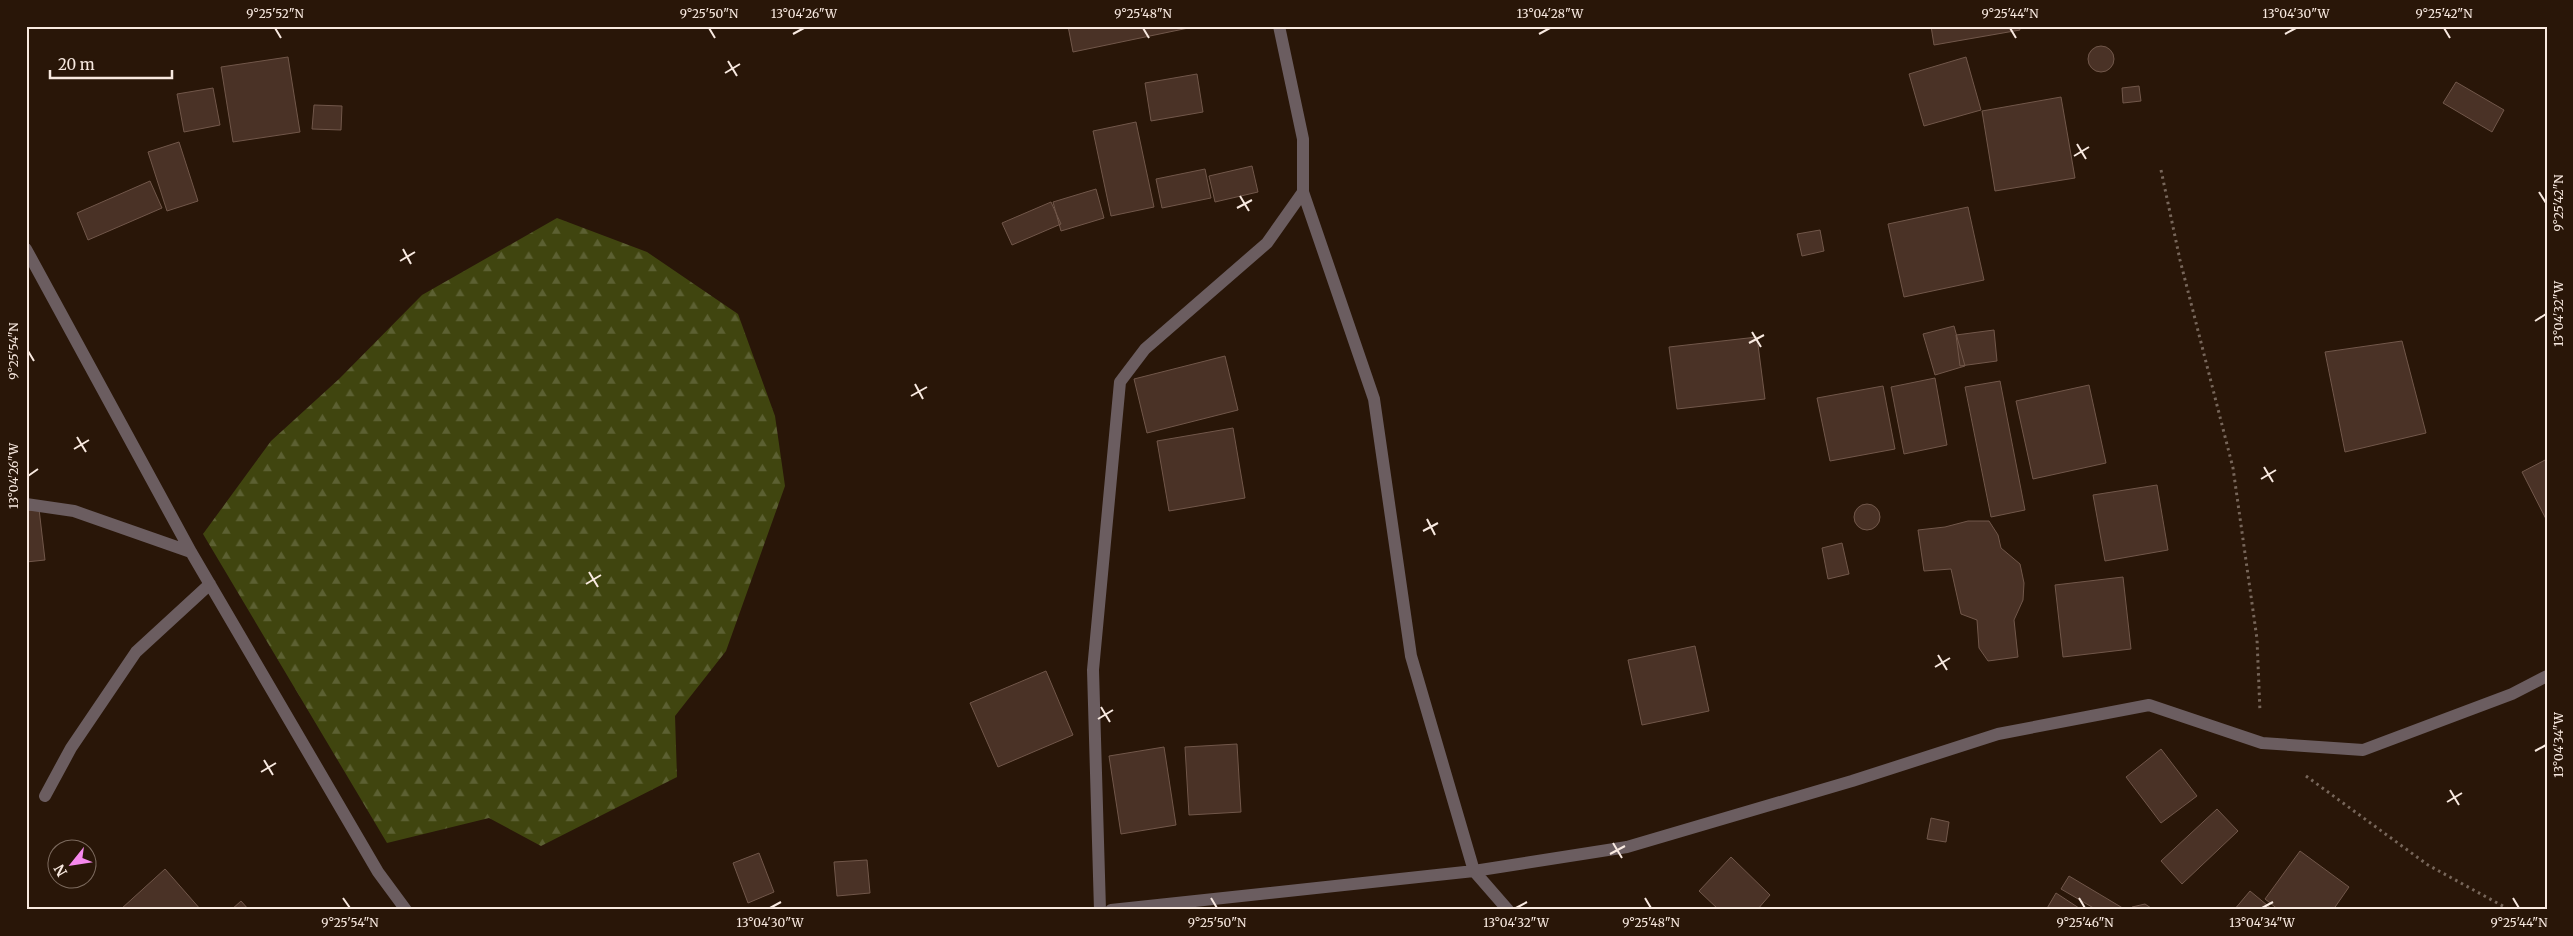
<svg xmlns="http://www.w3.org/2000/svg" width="2573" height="936" viewBox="0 0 2573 936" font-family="Merriweather,serif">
<defs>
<pattern id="forest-firs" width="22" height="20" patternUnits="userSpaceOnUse" patternTransform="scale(1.25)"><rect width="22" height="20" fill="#40450f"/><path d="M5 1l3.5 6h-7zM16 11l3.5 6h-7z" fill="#5c6032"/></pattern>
</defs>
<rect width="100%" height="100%" fill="#291608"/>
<path fill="url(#forest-firs)" d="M557 218 647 252 738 314 775 416 785 486 726 651 675 716 677 777 541 846 489 818 387 843 203 534 271 441 339 379 422 295Z"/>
<path fill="#4a3226" stroke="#71574a" d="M1068 26H1198L1073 52Z
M1931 26H2019L2020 30 1934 45Z
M2088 59a13 13 0 1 1 26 0a13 13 0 1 1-26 0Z
M288 57 300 132 233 142 221 67Z
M1966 57 1981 110 1924 126 1909 74Z
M1197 74 1203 112 1151 121 1145 83Z
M2456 82 2504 110 2492 132 2443 103Z
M2139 86 2141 101 2123 103 2122 88Z
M213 88 220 125 184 132 177 94Z
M2061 97 2075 178 1995 191 1982 111Z
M314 105 342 106 341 130 312 129Z
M1136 122 1154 207 1111 216 1093 131Z
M179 142 198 201 167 211 148 152Z
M1252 166 1258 192 1215 202 1209 176Z
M1205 169 1211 198 1162 208 1156 179Z
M150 181 162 208 88 240 77 213Z
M1096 189 1104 218 1061 231 1053 202Z
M1051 202 1061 224 1012 245 1002 223Z
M1968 207 1984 280 1904 297 1888 224Z
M1820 230 1824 251 1802 256 1797 234Z
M1954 326 1965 366 1935 375 1923 334Z
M1994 330 1997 361 1960 366 1956 335Z
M1757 337 1765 399 1677 409 1669 347Z
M2402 341 2426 433 2345 452 2325 352Z
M1225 356 1238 410 1147 433 1134 379Z
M1935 378 1947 445 1904 454 1891 387Z
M2000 381 2025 510 1991 517 1965 387Z
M2089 385 2106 463 2033 479 2016 401Z
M1883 386 1895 449 1830 461 1817 398Z
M1233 428 1245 498 1169 511 1157 441Z
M2547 459V521L2522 472Z
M2157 485 2168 550 2105 561 2093 495Z
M1854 517a13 13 0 1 1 26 0a13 13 0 1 1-26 0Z
M39 509 45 560 26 562V511Z
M1968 521H1989L1998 535 2001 548 2020 564 2024 583 2023 600 2014 620 2018 657 1988 661 1979 648 1977 620 1961 614 1951 569 1924 571 1918 530 1945 527Z
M1842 543 1849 574 1828 579 1822 548Z
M2123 577 2131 649 2063 657 2055 585Z
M1695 646 1709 711 1642 725 1628 660Z
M1046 671 1073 735 998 767 970 703Z
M1237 744 1241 812 1189 815 1185 747Z
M1164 747 1176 825 1121 834 1109 756Z
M2161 749 2197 796 2161 823 2126 777Z
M2217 809 2238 831 2182 884 2161 861Z
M1931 818 1949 822 1946 842 1927 839Z
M2300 851 2349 887 2333 910H2279L2265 899Z
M759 853 774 892 748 903 733 863Z
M1731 857 1770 895 1757 910H1719L1699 891Z
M867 860 870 893 837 896 834 862Z
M165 869 201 910H122L121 909Z
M2069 876 2126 910H2097L2061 889Z
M2250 891 2273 910H2234Z
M2056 893 2082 910H2046Z
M241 901 249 910H231Z
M2145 904 2154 910H2131L2132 907Z"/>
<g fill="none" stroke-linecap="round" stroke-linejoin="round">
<path stroke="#77665a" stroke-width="3" stroke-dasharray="2.5 4" stroke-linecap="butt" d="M2161 170 2180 260 2233 468 2257 639 2260 712
M2306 776 2428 865 2510 910"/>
<path stroke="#6b5d60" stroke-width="12" d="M1303 192 1374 399 1411 656 1474 871 1508 910
M26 249 191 552 378 872 406 910
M26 504 74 511 191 552
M45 796 71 748 136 652 210 584
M1100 910 1093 670 1120 382 1145 349 1267 243 1303 192V139L1279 26
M1111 910 1474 871 1627 847 1852 781 1998 734 2149 705 2262 743 2363 750 2512 694 2547 676"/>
</g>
<path fill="none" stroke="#f8e9e0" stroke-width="2" d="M275 28 281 38M709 28 715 38M1143 28 1149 38M2010 28 2016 38M2444 28 2450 38M793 34 804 28M1539 34 1550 28M2285 34 2296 28M728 61 737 76M725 73 740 64M2077 144 2086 159M2074 156 2089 147M2539 192 2546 203M1240 196 1249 211M1237 208 1252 200M403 249 411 264M400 261 415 252M2535 321 2546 314M1752 332 1761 347M1749 343 1764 335M28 351 34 361M915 384 923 399M911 396 927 387M77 437 86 452M74 449 89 440M2264 467 2273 482M28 476 38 469M2261 479 2276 470M1427 519 1435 535M1423 531 1438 523M589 572 598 587M586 584 601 575M1938 655 1947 670M1935 667 1950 658M1101 707 1110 722M1098 719 1113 710M2535 751 2546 745M264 760 273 775M261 772 276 763M2450 790 2459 805M2447 802 2462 793M1613 843 1622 858M1610 854 1625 846M343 898 350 908M1211 898 1217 908M1645 898 1651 908M2079 898 2085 908M2513 898 2519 908M770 908 781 902M1516 908 1527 902M2262 908 2273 902"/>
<rect width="2573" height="936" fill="none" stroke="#291608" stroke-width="55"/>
<g transform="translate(72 864) rotate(240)"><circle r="24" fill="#291608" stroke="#7c6a5e"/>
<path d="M0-4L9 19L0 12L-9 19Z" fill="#f688ed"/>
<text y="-8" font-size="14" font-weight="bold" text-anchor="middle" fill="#f8e9e0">N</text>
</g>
<path d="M50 70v8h122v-8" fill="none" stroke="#f8e9e0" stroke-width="2.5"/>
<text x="58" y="70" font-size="15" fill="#f8e9e0" stroke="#291608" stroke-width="4" paint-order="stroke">20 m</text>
<rect x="28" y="28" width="2518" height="880" fill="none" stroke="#f8e9e0" stroke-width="2"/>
<g font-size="12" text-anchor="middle" fill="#f8e9e0">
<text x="275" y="18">9°25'52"N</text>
<text x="709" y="18">9°25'50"N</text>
<text x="804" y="18">13°04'26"W</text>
<text x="1143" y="18">9°25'48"N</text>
<text x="1550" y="18">13°04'28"W</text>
<text x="2010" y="18">9°25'44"N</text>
<text x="2296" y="18">13°04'30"W</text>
<text x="2444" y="18">9°25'42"N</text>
<text transform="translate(2559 203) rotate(-90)" y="4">9°25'42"N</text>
<text transform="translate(2559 314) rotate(-90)" y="4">13°04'32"W</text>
<text transform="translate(14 351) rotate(-90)" y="4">9°25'54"N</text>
<text transform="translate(14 476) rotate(-90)" y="4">13°04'26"W</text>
<text transform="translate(2559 745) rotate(-90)" y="4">13°04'34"W</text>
<text x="350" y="927">9°25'54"N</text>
<text x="770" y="927">13°04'30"W</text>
<text x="1217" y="927">9°25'50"N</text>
<text x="1516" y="927">13°04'32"W</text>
<text x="1651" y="927">9°25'48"N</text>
<text x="2085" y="927">9°25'46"N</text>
<text x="2262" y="927">13°04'34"W</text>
<text x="2519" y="927">9°25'44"N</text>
</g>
</svg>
